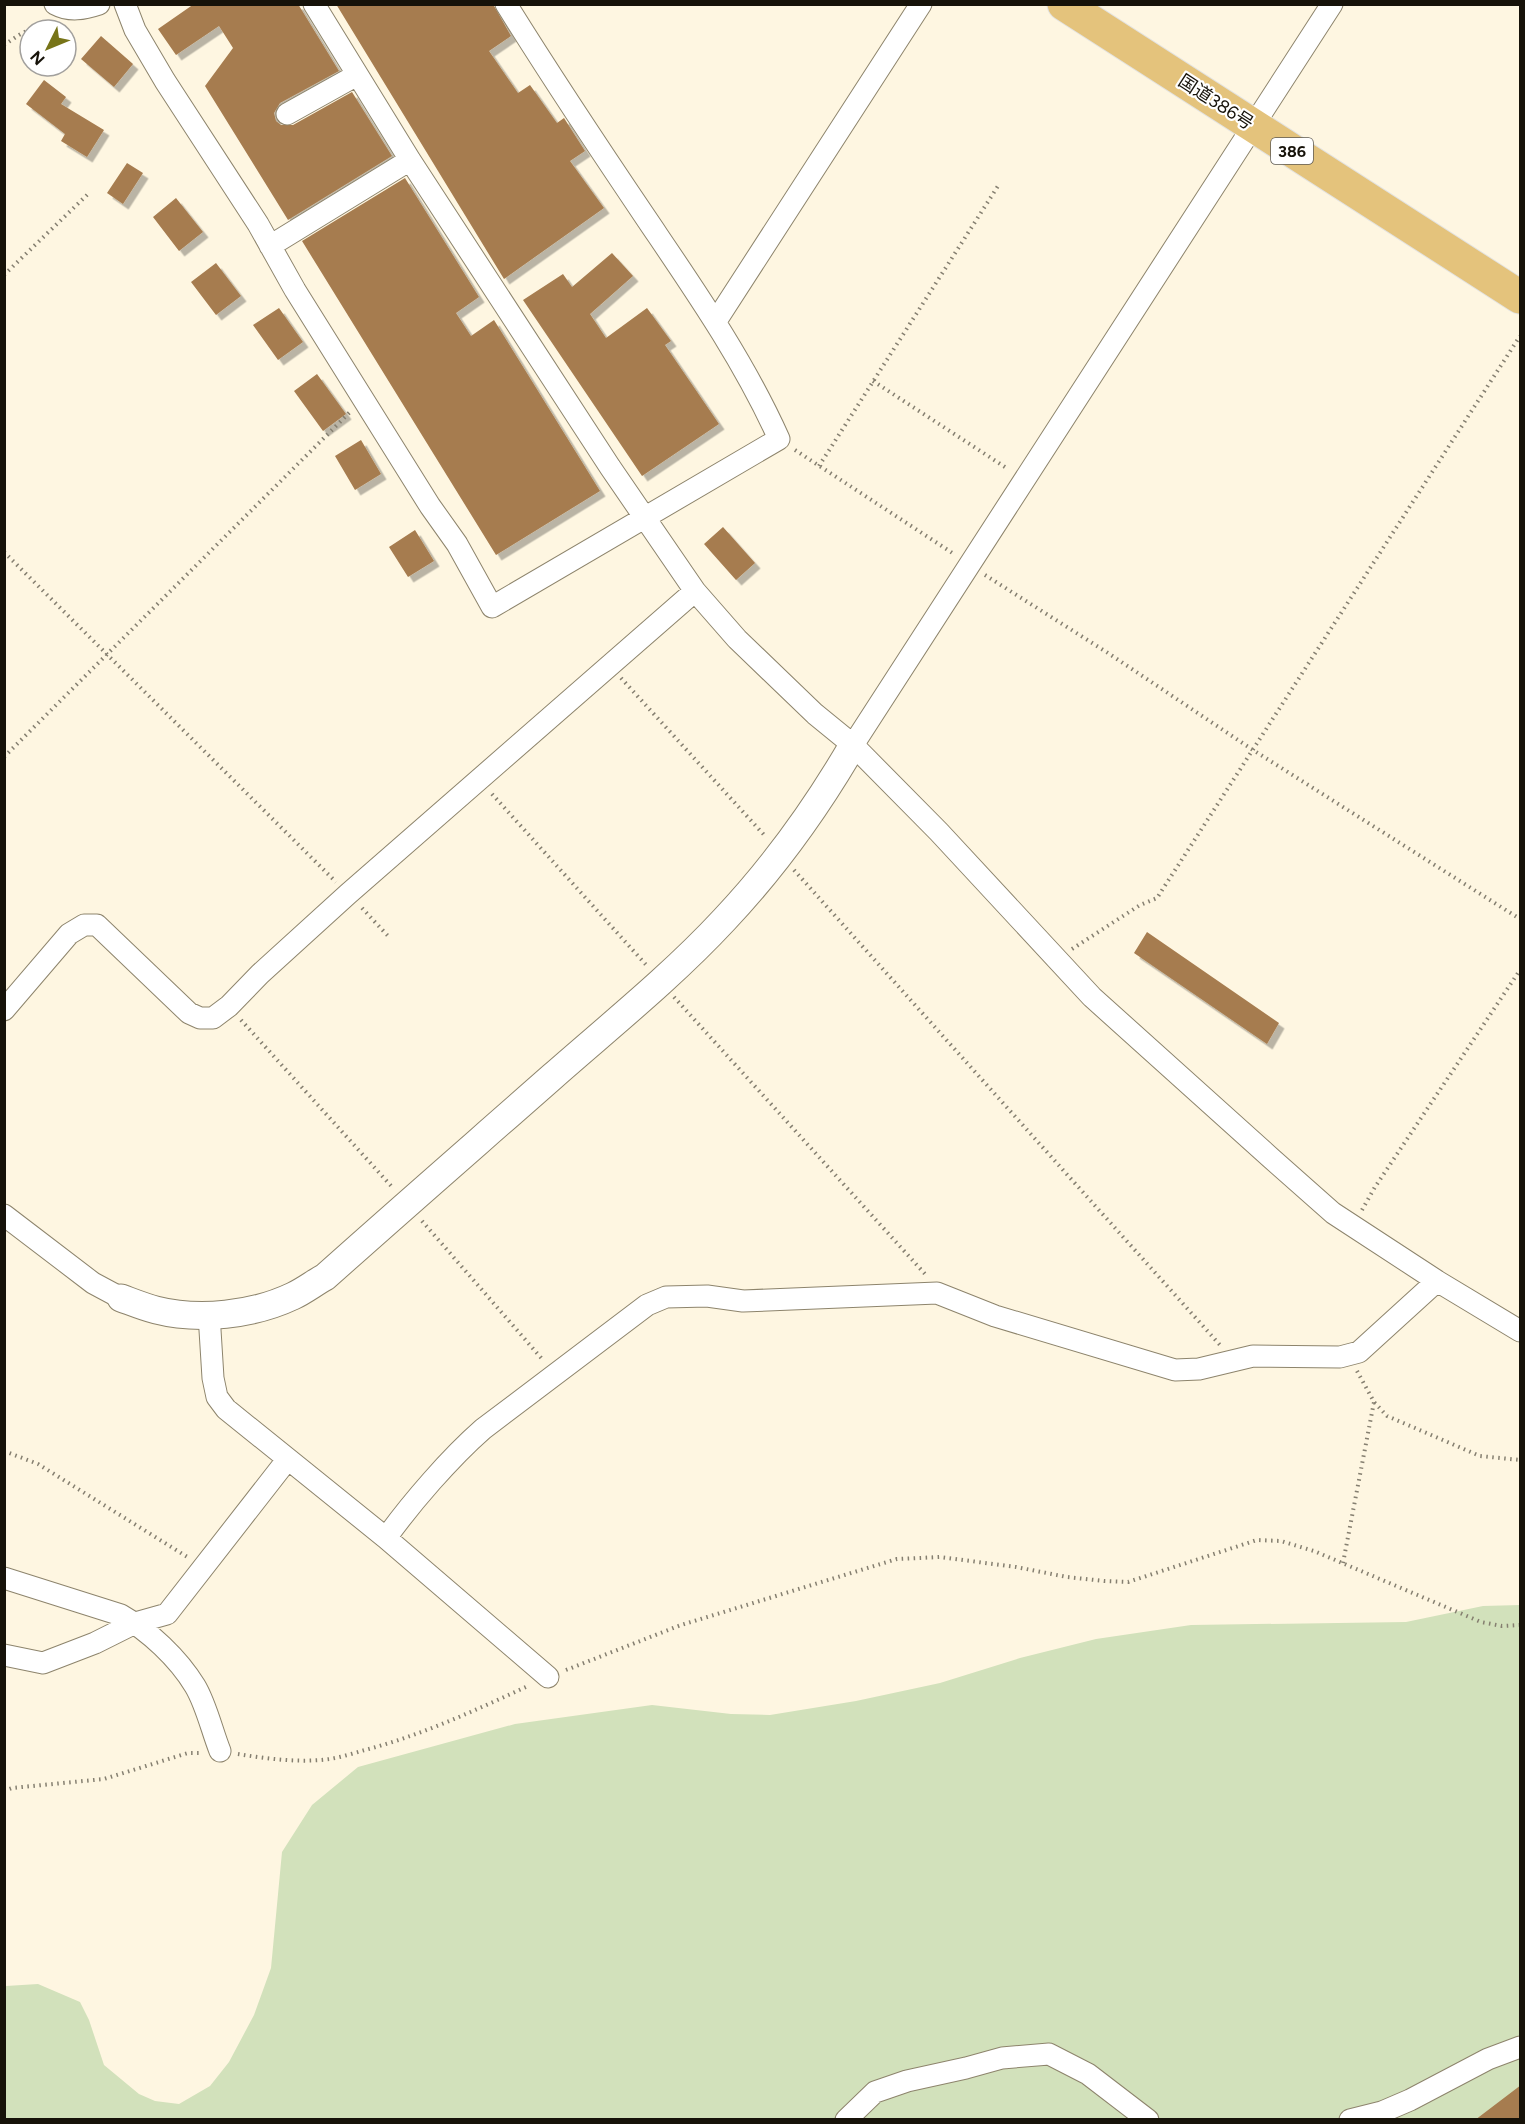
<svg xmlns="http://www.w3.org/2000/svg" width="1525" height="2124" viewBox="0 0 1525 2124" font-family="Figtree,'Noto Sans JP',sans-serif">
<defs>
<filter id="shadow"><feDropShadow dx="5.5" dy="5.5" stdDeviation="0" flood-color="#0004"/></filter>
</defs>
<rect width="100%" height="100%" fill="#fef6e1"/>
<path fill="#d2e1bb" d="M1520 1605V2119L5 2120 6 1986 38 1984 80 2002 89 2020 104 2065 139 2094 155 2101 179 2104 210 2086 229 2062 254 2015 271 1968 282 1852 312 1805 358 1767 515 1724 652 1705 731 1714 770 1715 856 1701 940 1683 1020 1658 1096 1639 1191 1625 1406 1622 1483 1606Z"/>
<path fill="#a67c4f" filter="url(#shadow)" d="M194 4H298L339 71 280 103 274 113 276 121 281 125H293L352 92 392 156 288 220 205 86 233 48 219 26 176 55 158 29Z
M336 4H493L511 36 489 51 518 93 530 85 557 123 564 118 585 151 570 161 604 208 504 279Z
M101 36 133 64 114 87 81 59Z
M44 80 66 97 61 104 104 130 87 157 61 141 65 134 26 104Z
M127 163 143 173 123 204 107 193Z
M405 178 479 297 456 313 471 336 494 320 600 491 496 555 302 241Z
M176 198 203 232 179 251 153 217Z
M612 253 633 276 590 314 606 338 647 308 671 341 665 345 719 424 642 476 523 300 563 274 572 287Z
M216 263 241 296 216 315 191 282Z
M279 308 303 342 278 360 253 325Z
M317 374 346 414 323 431 294 391Z
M361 440 381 474 355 490 335 456Z
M723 527 755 563 736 580 704 544Z
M415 530 434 561 408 577 389 547Z
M1147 932 1279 1023 1267 1044 1134 953Z
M1521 2085V2120H1475Z"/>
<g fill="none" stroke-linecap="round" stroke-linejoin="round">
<g stroke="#8d846c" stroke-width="23">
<path id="minor" d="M55 4C70 12 84 9 99 4
M125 4 135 30 165 81 258 224 295 290 430 506 457 544 492 607 779 439C744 361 696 292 648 221 600 150 552 78 506 4
M314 4 410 160 610 467 695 591 737 639 815 714 853 745 939 832 1092 997 1272 1159 1333 1213 1437 1281 1520 1331
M287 114 357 75
M270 246 410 160
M716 321 921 4
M853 745 1332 4
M4 1010 69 934 84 925H97L189 1013 200 1018H213L229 1006 260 974 348 894 695 591
M4 1215 93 1283 121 1298
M209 1314 213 1378 217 1397 226 1409 386 1538 548 1677
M386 1538C411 1503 450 1458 483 1429L647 1305 666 1297 707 1296 743 1301 937 1293 995 1316 1175 1370 1199 1369 1253 1356 1340 1357 1359 1352 1437 1281
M4 1578 121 1615C149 1631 178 1658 195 1686 206 1704 212 1731 220 1751
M4 1655 43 1663 95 1643 135 1623 167 1614 287 1460
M846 2120 875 2092 907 2081 966 2068 1002 2058 1049 2054 1088 2074 1148 2120
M1350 2120 1382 2112 1410 2100 1488 2059 1520 2047"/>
</g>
<g stroke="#8d846c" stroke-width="29">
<path id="tertiary" d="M121 1298C132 1302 144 1307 156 1310 199 1321 253 1315 293 1296 304 1291 314 1283 325 1277 401 1209 477 1143 553 1076 611 1025 672 976 724 920 774 867 817 807 853 745"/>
</g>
<g stroke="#e3e3e1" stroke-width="35">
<path id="trunk" d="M1064 4 1520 297"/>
</g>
<path stroke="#857f70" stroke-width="4" stroke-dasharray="1.5 4.5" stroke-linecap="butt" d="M4 45 19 35 45 21
M4 275 88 194
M873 381 1008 469
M795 450 954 554
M819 466 998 186
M4 552 336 882
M985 575 1108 653 1253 750 1520 919
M621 678 766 837
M4 757 350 412
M492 794 648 967
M794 870 1220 1345
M362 908 388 936
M1072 949 1140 905 1157 898 1520 336
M674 997 925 1274
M241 1020 393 1188
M1362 1210 1375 1187 1520 970
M422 1221 543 1360
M1357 1371 1374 1402 1387 1416 1480 1456 1520 1460
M4 1451 38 1464 189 1558
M1343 1563 1374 1402
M566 1670 681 1625 897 1559 940 1557 1016 1567 1067 1577 1104 1581 1128 1582 1257 1540 1281 1541 1314 1551 1481 1622 1502 1626 1520 1625
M238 1754C268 1759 300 1763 330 1759 342 1757 354 1753 365 1750 422 1735 476 1710 528 1686
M4 1791 12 1788 104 1779 188 1753H201"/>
<use href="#minor" stroke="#fff" stroke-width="21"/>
<use href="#tertiary" stroke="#fff" stroke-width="27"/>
<use href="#trunk" stroke="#e4c37c" stroke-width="33"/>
</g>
<g text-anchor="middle" stroke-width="4.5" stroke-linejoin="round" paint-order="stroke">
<rect fill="#fff" stroke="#5c5953" stroke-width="1.5" x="1271" y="138" width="42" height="26" rx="4.5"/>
<g font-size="16" font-weight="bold" fill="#161209">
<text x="1292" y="157">386</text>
</g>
<g font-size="18" fill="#161209" stroke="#fff">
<text transform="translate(1216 102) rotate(33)" y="6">国道386号</text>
</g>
</g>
<rect width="1525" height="2124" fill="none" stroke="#161209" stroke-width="12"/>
<g transform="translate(48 48) rotate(227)"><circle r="28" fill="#ffffff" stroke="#a2a09d" stroke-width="1.5"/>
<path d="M0-4.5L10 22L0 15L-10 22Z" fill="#777418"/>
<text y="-9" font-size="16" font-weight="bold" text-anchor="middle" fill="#161209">N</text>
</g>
</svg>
